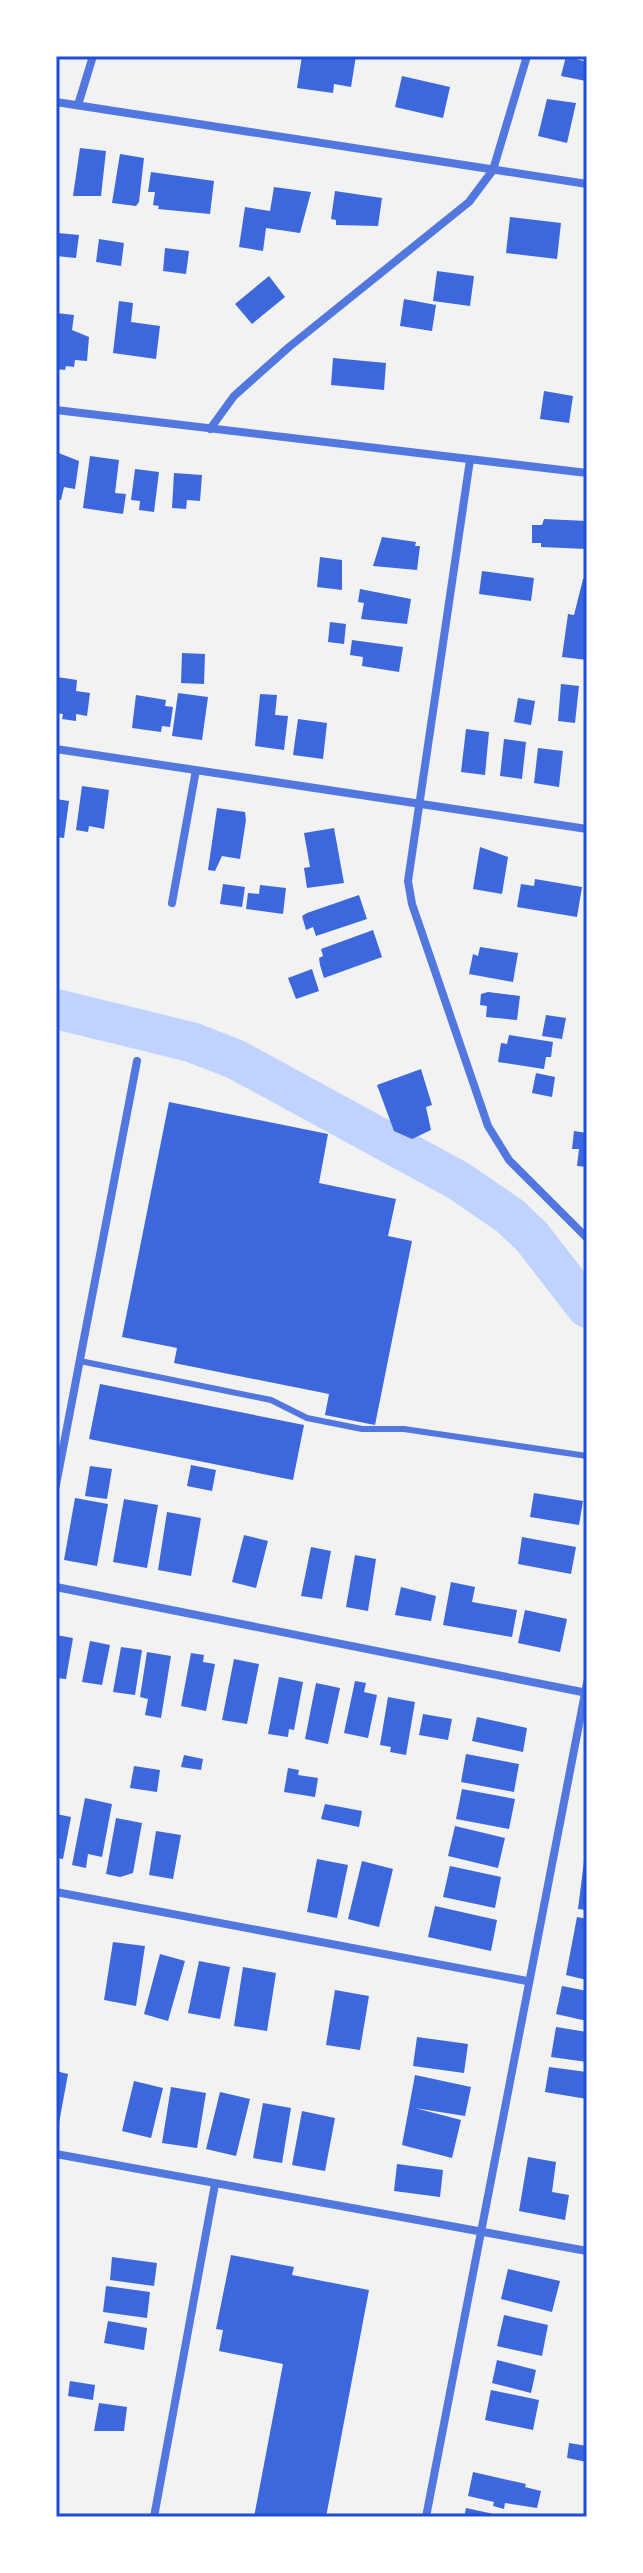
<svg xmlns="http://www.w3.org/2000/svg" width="643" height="2573" viewBox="0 0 643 2573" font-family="'Zilla Slab',serif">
<rect width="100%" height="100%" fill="#f2f2f2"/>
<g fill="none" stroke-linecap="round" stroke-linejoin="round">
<path stroke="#bfd3fe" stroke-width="40" d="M56 1009 191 1042 235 1059 459 1181 510 1216 532 1237 587 1308"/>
</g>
<path fill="#3d67dc" d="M302 56H356L351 87 334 84 333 93 297 88Z
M566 56 587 62 586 81 561 76Z
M402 76 450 87 443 118 395 107Z
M547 99 576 103 567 143 538 136Z
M80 148 106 151 101 196H73Z
M120 154 144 158 139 202 136 206 112 203Z
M151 172 214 181 210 214 158 209 159 206 153 205 155 192H148Z
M274 187 311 192 300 233 266 228 263 251 239 247 245 207 270 211Z
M335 191 382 198 378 226 336 225V220L331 219Z
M510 217 561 223 557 259 506 253Z
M58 233 79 235 76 258 56 256Z
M99 239 124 243 121 266 96 262Z
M165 248 189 251 186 274 163 271Z
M437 271 474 276 470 306 433 301Z
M269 276 285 297 252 324 235 304Z
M404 299 436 305 432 331 400 326Z
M119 301 133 303 131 322 160 326 156 359 113 353Z
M56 313 74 315 72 330 89 337 87 361 75 360 74 367 66 366 65 370 56 369Z
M333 358 386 363 384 390 331 385Z
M544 391 573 396 569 423 540 419Z
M56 452 79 461 75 489 64 487 61 500 56 499Z
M90 456 119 460 115 493 126 494 123 514 83 508Z
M135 469 159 472 154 512 139 510 140 501 131 500Z
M174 473 202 475 200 501 187 500 186 509 172 508Z
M544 519 587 521V549L541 547V543H532V525H542Z
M382 537 416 542 415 546H420L417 570 373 566Z
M320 557 342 560V590L317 587Z
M482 571 534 578 531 601 479 594Z
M583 579 587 580V660L562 657 568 614 574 615Z
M360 589 411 599 407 624 361 619 364 603 358 602Z
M330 622 346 624 344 644 328 642Z
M352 640 403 647 399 672 362 666 363 657 350 655Z
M182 653 205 654 204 684 181 683Z
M57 677 77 680 76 691 90 693 87 716 76 714V721L62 719 63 714 56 713Z
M561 684 579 686 575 723 558 721Z
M178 693 208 697 202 740 172 736Z
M260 694 277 695 275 715 288 716 284 750 255 746Z
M136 695 166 700 165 706 173 707 170 727 162 726 161 732 132 728Z
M518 698 535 701 531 725 514 722Z
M298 719 327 723 323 759 293 755Z
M466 729 489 732 485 775 461 772Z
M504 739 526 742 522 779 500 776Z
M538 748 563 751 559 787 534 783Z
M82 786 109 790 104 829 89 826 88 832 76 830Z
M56 799 69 801 64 838 56 837Z
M217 808 245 812 246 820 240 859 222 856 215 871 208 870Z
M334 828 344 883 307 888 304 868 310 867 304 833Z
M480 847 508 857 502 894 473 889Z
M535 879 582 887 577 917 517 907 521 884 534 886Z
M223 884 245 887 242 907 220 904Z
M260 885 286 888 283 914 246 909 248 893 259 894Z
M359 895 367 919 316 936 313 927 306 930 302 916 307 913Z
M373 930 382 957 324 978 320 965 319 958 323 956 321 949Z
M480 947 518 953 513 982 469 974 473 954 478 956Z
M312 969 319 991 296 999 288 978Z
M488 992 520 996 517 1020 486 1017 487 1006 480 1005 481 994Z
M546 1015 566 1018 562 1039 542 1036Z
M509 1035 553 1042 551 1057H546L544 1069 498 1062 501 1043 507 1044Z
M421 1069 432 1105 426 1107 431 1130 412 1139 394 1131 377 1085Z
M536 1073 555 1077 552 1097 532 1093Z
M169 1102 328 1134 319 1183 396 1199 388 1236 412 1241 375 1425 325 1415 329 1394 174 1363 177 1348 122 1337Z
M574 1131 587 1133V1167L577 1166 579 1149H572Z
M100 1384 304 1425 293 1480 89 1439Z
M191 1465 216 1470 212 1491 187 1486Z
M90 1466 112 1469 107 1499 85 1496Z
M534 1493 583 1501 579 1525 530 1517Z
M75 1498 108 1504 97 1566 64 1560Z
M124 1499 158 1505 147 1568 113 1562Z
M167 1512 201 1518 191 1576 158 1570Z
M244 1535 268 1541 256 1588 232 1582Z
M522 1537 576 1547 571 1574 518 1564Z
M311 1547 331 1551 322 1599 301 1596Z
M355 1555 376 1559 368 1611 346 1607Z
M451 1582 475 1587 472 1602 517 1610 512 1637 443 1625Z
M401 1587 436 1596 431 1621 395 1615Z
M525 1610 567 1619 560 1652 518 1643Z
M56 1635 73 1638 66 1679 56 1678Z
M90 1641 110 1645 102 1685 82 1682Z
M121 1647 142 1650 135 1695 113 1692Z
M147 1652 171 1656 161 1718 145 1715 148 1699 140 1697Z
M191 1653 204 1655 203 1662 215 1664 206 1711 181 1706Z
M234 1659 259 1664 247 1724 222 1720Z
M279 1677 303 1682 294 1730 289 1729 288 1737 268 1734Z
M355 1681 366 1683 364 1692 377 1695 368 1738 344 1733Z
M316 1683 340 1688 328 1744 305 1739Z
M388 1697 415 1702 406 1755 390 1752 391 1747 380 1745Z
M423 1714 452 1719 448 1740 419 1735Z
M477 1717 527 1728 523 1752 472 1741Z
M466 1754 519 1764 514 1792 461 1782Z
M184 1755 203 1759 201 1770 181 1767Z
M134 1766 160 1770 157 1792 130 1788Z
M288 1768 299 1770 298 1775 318 1778 315 1797 284 1792Z
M462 1789 515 1799 509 1829 456 1819Z
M85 1798 112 1804 102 1857 88 1854 86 1868 72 1865Z
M325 1804 362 1811 359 1827 321 1819Z
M56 1814 71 1817 63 1859 56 1858Z
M116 1818 142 1823 133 1873 120 1877 106 1874Z
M455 1826 505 1838 498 1868 448 1856Z
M156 1831 181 1835 173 1879 149 1875Z
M585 1853H587V1910L578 1909Z
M317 1859 348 1865 337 1918 307 1912Z
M362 1861 393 1869 379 1927 348 1919Z
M450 1866 501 1877 495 1908 443 1897Z
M435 1906 497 1920 491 1951 428 1937Z
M577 1917 587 1919V1980L566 1975Z
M113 1942 145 1946 136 2006 104 2000Z
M160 1954 185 1961 168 2021 144 2014Z
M199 1961 230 1967 220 2019 188 2013Z
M243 1967 276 1973 267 2031 234 2026Z
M562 1986 587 1991V2021L556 2014Z
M335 1990 369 1996 360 2050 326 2045Z
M556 2027 587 2032V2062L551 2057Z
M417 2037 468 2044 464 2073 413 2066Z
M549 2067 587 2072V2099L545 2092Z
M56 2071 68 2074 59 2123H56Z
M415 2075 471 2087 465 2116 415 2108 461 2120 452 2158 402 2145Z
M134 2081 163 2088 151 2138 122 2131Z
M171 2087 206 2093 197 2148 162 2143Z
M220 2092 250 2099 236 2156 206 2149Z
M263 2103 291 2108 282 2163 253 2158Z
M302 2111 335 2118 325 2171 292 2165Z
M528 2157 556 2162 552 2192 569 2195 565 2220 519 2211Z
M397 2164 443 2170 440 2197 394 2191Z
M231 2255 294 2267 292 2275 369 2290 326 2517H254L283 2364 219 2351 223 2330 216 2329Z
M112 2257 157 2263 154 2286 110 2280Z
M508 2269 560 2281 552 2312 501 2299Z
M106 2286 150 2292 147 2318 103 2312Z
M504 2315 548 2325 542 2356 497 2346Z
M108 2321 147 2328 144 2350 104 2343Z
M497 2360 536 2370 531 2393 492 2383Z
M70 2381 95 2385 93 2400 68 2396Z
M491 2390 539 2400 533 2430 485 2420Z
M99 2403 127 2407 124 2431H94Z
M569 2443 587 2446V2462L567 2458Z
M473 2472 526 2484 525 2487 541 2491 537 2508 505 2503 504 2509 493 2506 494 2502 468 2496Z
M466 2508 503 2516V2517H464Z"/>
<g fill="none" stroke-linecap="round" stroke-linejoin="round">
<path stroke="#5277de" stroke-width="6" d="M80 1361 271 1400 307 1418 362 1429H404L587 1456"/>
<path stroke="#5277de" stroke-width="8" d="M56 102 587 184
M78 105 93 56
M56 410 587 473
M210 429 234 396 289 347 469 202 493 170 527 56
M470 460 408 881 412 904 488 1126 509 1160 587 1238
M56 749 587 829
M172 903 196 770
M56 1485 137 1061
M56 1587 587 1693
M56 1892 527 1981
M56 2154 587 2251
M154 2517 215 2184
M426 2517 587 1683"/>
</g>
<rect width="643" height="2573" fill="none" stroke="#ffffff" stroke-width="116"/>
<rect x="58" y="58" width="527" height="2457" fill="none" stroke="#1d4ed8" stroke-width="3"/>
</svg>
